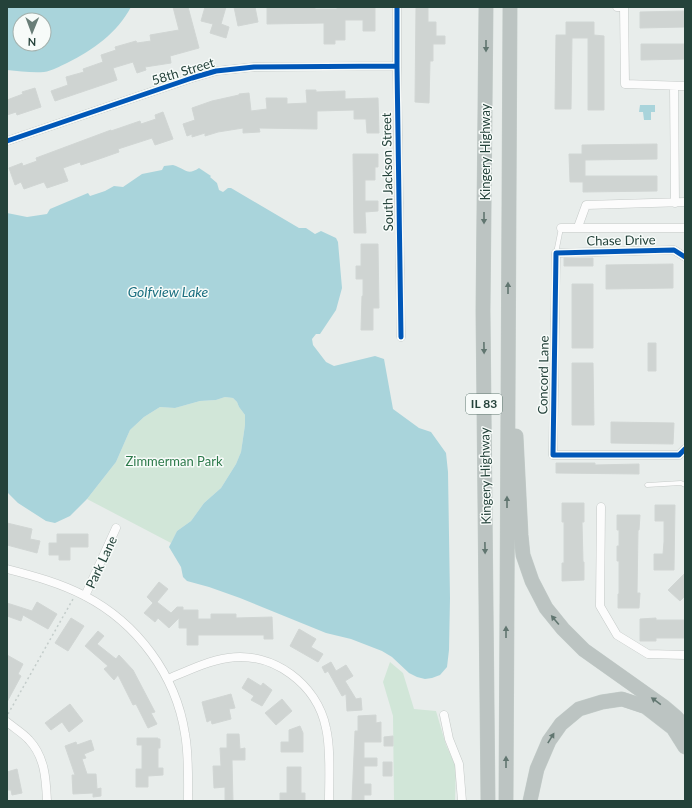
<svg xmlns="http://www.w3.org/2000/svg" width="692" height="808" viewBox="0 0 692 808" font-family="Lato,sans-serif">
<rect width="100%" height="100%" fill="#e8edeb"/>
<path fill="#d1e6d8" d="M225 397 233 398 237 402 239 407 245 415V425L241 452 236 464 221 488 204 503 191 521 177 531 171 543 87 499 116 462 130 430 144 417 160 407 175 408 200 401 216 400Z
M390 662 403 673 414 709 436 711 446 745 456 767 455 801H394L393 716 383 682Z"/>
<path fill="#a9d4db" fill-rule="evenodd" d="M7 7H131C117 33 93 50 67 63 60 66 52 71 44 72 32 73 19 71 7 70ZM20 20H44V44H20Z
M640 105H655V112H651V120H644L643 112H639Z
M173 165C186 169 187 176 199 168L211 176 210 177 217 183 219 190 223 192 228 188H231L299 228H306L315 234 321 231 336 238 338 242 342 288 336 310 320 334H316L312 339 313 345 326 362 334 366 375 356 384 359 393 409 419 428 431 432 446 453 448 472 450 598 449 650 447 667 440 675 432 678 425 679 417 677 409 673 392 657 382 651 351 639 326 633 240 598 209 587 187 581 183 577 181 567 169 547 177 531 191 521 204 503 221 488 236 464 241 452 245 425V415L239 407 237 402 233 398 225 397 216 400 200 401 175 408 160 407 144 417 130 430 116 462 87 499 70 516 55 523 46 521 18 503 7 492V213L27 217 47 214 50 209 88 193 90 196 105 191 114 186 123 187 142 174 162 170 164 166Z"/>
<path fill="#cfd4d2" stroke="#d1d6d4" d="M173 7H188L199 48 170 56 171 63 145 67 146 70 137 73 133 62 113 68 117 80 55 101 51 91 68 85 66 77 84 72 83 69 103 62 101 55 116 50 115 47 136 41 137 43 151 41 150 35 179 30Z
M205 7H226L221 24 229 27 226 38 210 33 213 24 201 21Z
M234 7H255L258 22 238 26Z
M267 7H315V9H337V7H375V31H363V20H345V40H335V44H324V23L267 24Z
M416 7H428V22H436V36H445V44H433V61H430L429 103 415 102Z
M685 11V27L640 28V12Z
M566 22H594V35L604 36V110H588V38H572L571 109H555L556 35H566Z
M641 44H685V59L641 60Z
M35 88 41 107 17 115 16 112 7 115V100L23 94 22 92Z
M306 90H316V92L345 91V99L378 98 379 133H367L366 119H354V110L317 111V129L259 128 260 132 243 133V128L218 132 205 136V133L192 137V134L187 136 183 124 195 120 192 108 212 101 239 95V94L249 93 251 111 267 109 266 98H287V104L307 103Z
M163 112 173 139 155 145 152 138 118 149 119 152 99 159 81 165 80 162 63 168 68 181 47 188 44 182 24 189 21 182 15 185 9 168 22 163 23 166 37 161 36 158 111 130V131L140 121 141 124 156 119 155 115Z
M657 144V159L585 160V176H657V191L583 192V182H570L569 154H582V145Z
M353 154H378V167H375V180H365V201H378V211L365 212 366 233H354Z
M361 244H378L379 308H373V330H361L362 296H363V279H356V266H361Z
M564 258H593V266H564Z
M673 264V288L606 289V265Z
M572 284H593V348H572Z
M648 343H656V371H648Z
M572 363H593L594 425H572Z
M611 422 674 423 673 444 611 443Z
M556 463H595V465L639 464V474L556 473Z
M562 503H584V522H582L583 562H584V580L562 581V563H564V522H562Z
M655 505H675L674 570H654V554H663L664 542V521H655Z
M617 515H640L639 530H638L637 593H640L639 608H618V594H619V561H617V546H619V530H617Z
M7 523 32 529 30 539 40 541 37 553 7 545Z
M57 534H88V547H70V560H59V555H49V543H57Z
M685 573V596L680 601 668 590Z
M159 582 168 589 157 602 171 613 177 607H183V610H198V619H211V614H236V618L272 617 273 639H264V635H198V645H187V628H179V618L169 628 158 618 155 622 144 613 153 603 147 597Z
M37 602 57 614 48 629 23 615 21 621 7 616V603L32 611Z
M71 618 84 626 68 651 55 643Z
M656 618V620H685V638H656V641H640V619Z
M299 629 316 639 311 647 323 654 318 662 290 646Z
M98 631 104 636 97 644 116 659 119 655 133 670 155 712 151 713 157 724 148 728 136 704 133 705 118 675 114 680 104 669 108 666 85 646Z
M7 655 23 664 18 674 21 676 7 702Z
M331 662 336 671 346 665 353 676 345 681 356 699 361 698 362 710 347 711 346 694 342 696 328 671 325 673 322 667Z
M248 678 261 686 263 683 272 690 262 706 251 700 254 696 242 688Z
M231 694 235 708 229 709 231 719 212 724 211 720 207 722 202 702Z
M282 699 292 711 276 725 265 713Z
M70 704 83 721 69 732 62 722 51 730 45 723Z
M376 715V723L381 722V742H364V758H377V766H364V784H371V795H364V801H352L355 731H358V716Z
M300 726 303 733V752H281V742H289V730Z
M227 734H239L240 749 245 748V760H232L233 801H225V787L214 788 213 766H221L220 748H227Z
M393 736V746H384V737Z
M137 738H158V739H160V748H158V768H163V775L148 776V787H136V769H142V745H137Z
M91 740 94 750 84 754 86 758 82 759 87 774H96L97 789 101 788V796L93 797V793L73 794 72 775H75L65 746 76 742 77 745Z
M383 762H392V776H383Z
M287 767H301V793H305V801H280V793H287Z
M17 769 22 793 12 795 11 790H7V772Z"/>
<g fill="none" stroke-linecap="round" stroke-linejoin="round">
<g stroke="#c5cac8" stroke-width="5">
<path id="lane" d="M556 253 561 228
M647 485 681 483 685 485"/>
</g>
<g stroke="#c5cac8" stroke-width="9">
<path id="street" d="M397 7V66L401 337
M617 7H624L625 84 685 86
M674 86 675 203
M7 141 192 78 216 71 254 67 397 66
M578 227 586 205 685 202
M561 228H685
M685 257 674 250 556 253 553 455H679L685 449
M601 507 600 606 617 635 648 654 685 655
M7 569C34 576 60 583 85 596 137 623 176 675 185 734 189 756 188 779 188 801
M85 596 116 528
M168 679C187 671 207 661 228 658 273 651 317 684 326 728 331 749 329 778 329 801
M444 715 449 739 459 764 462 801
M7 722C14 728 23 733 29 740 45 757 46 779 47 801"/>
</g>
<g stroke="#c3ccc9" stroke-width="15">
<path id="highway" d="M486 7 483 311 488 801
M516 436 521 535 523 555 532 581 546 608 563 629 584 650 663 706 676 717 685 727
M506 801 510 7
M530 801 537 769 549 741 561 724 579 709 602 702 622 699 646 707 673 728 685 747"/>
</g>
<path stroke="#c3ccca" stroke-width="1.5" stroke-dasharray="2 3" stroke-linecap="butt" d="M8 714 73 599"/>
<use href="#lane" stroke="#fcfcfc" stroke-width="4"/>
<use href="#street" stroke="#fcfcfc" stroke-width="8"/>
<use href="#highway" stroke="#bcc4c2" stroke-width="14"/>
<g stroke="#f7fbf9" stroke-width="8">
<path id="cycleway" d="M397 7V66L401 337
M7 141 192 78 216 71 254 67 397 66
M685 257 674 250 556 253 553 455H679L685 449"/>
</g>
<use href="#cycleway" stroke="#0057b8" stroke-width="5"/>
</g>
<defs><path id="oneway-solid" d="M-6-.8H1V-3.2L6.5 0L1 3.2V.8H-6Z"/></defs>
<g fill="#617670">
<use href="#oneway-solid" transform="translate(486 46) rotate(90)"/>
<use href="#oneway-solid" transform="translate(484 218) rotate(90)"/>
<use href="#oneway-solid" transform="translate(508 288) rotate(-90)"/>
<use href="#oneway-solid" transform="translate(484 348) rotate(89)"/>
<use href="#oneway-solid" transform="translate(507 502) rotate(-90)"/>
<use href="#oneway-solid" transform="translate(485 548) rotate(89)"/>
<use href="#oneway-solid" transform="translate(555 620) rotate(-130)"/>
<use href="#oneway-solid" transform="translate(506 632) rotate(-90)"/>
<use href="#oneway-solid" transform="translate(656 701) rotate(-144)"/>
<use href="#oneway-solid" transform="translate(551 738) rotate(-58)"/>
<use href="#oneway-solid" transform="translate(506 762) rotate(-90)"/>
</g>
<g text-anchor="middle" stroke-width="3" stroke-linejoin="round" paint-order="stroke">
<rect fill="#f7fbf9" stroke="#637a73" stroke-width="1" x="466" y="394" width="36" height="20" rx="3"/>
<g font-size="12" font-weight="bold" fill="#24423a">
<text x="484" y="408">IL 83</text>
</g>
<g font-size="13" fill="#24423a" stroke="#f7fbf9">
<text transform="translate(183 71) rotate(-17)" y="5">58th Street</text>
<text transform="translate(485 152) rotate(-90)" y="5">Kingery Highway</text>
<text transform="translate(387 172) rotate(-91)" y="5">South Jackson Street</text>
<text transform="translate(621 240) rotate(-1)" y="5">Chase Drive</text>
<text transform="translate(543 375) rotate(-89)" y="5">Concord Lane</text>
<text transform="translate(485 476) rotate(-91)" y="5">Kingery Highway</text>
<text transform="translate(101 562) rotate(-65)" y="5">Park Lane</text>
</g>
<g font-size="13" fill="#2d7a4b" stroke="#f7fbf9">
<text x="174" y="466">Zimmerman Park</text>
</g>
<g font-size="14" font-style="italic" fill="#1c6f80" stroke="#f7fbf9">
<text x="168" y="297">Golfview Lake</text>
</g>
</g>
<rect width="692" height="808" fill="none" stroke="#24423a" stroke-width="16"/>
<g transform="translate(32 32) rotate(181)"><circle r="19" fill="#f7fbf9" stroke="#a3b1ad"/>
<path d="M0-3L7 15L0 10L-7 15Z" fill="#697e78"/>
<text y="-6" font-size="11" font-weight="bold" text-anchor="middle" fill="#24423a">N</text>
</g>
</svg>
